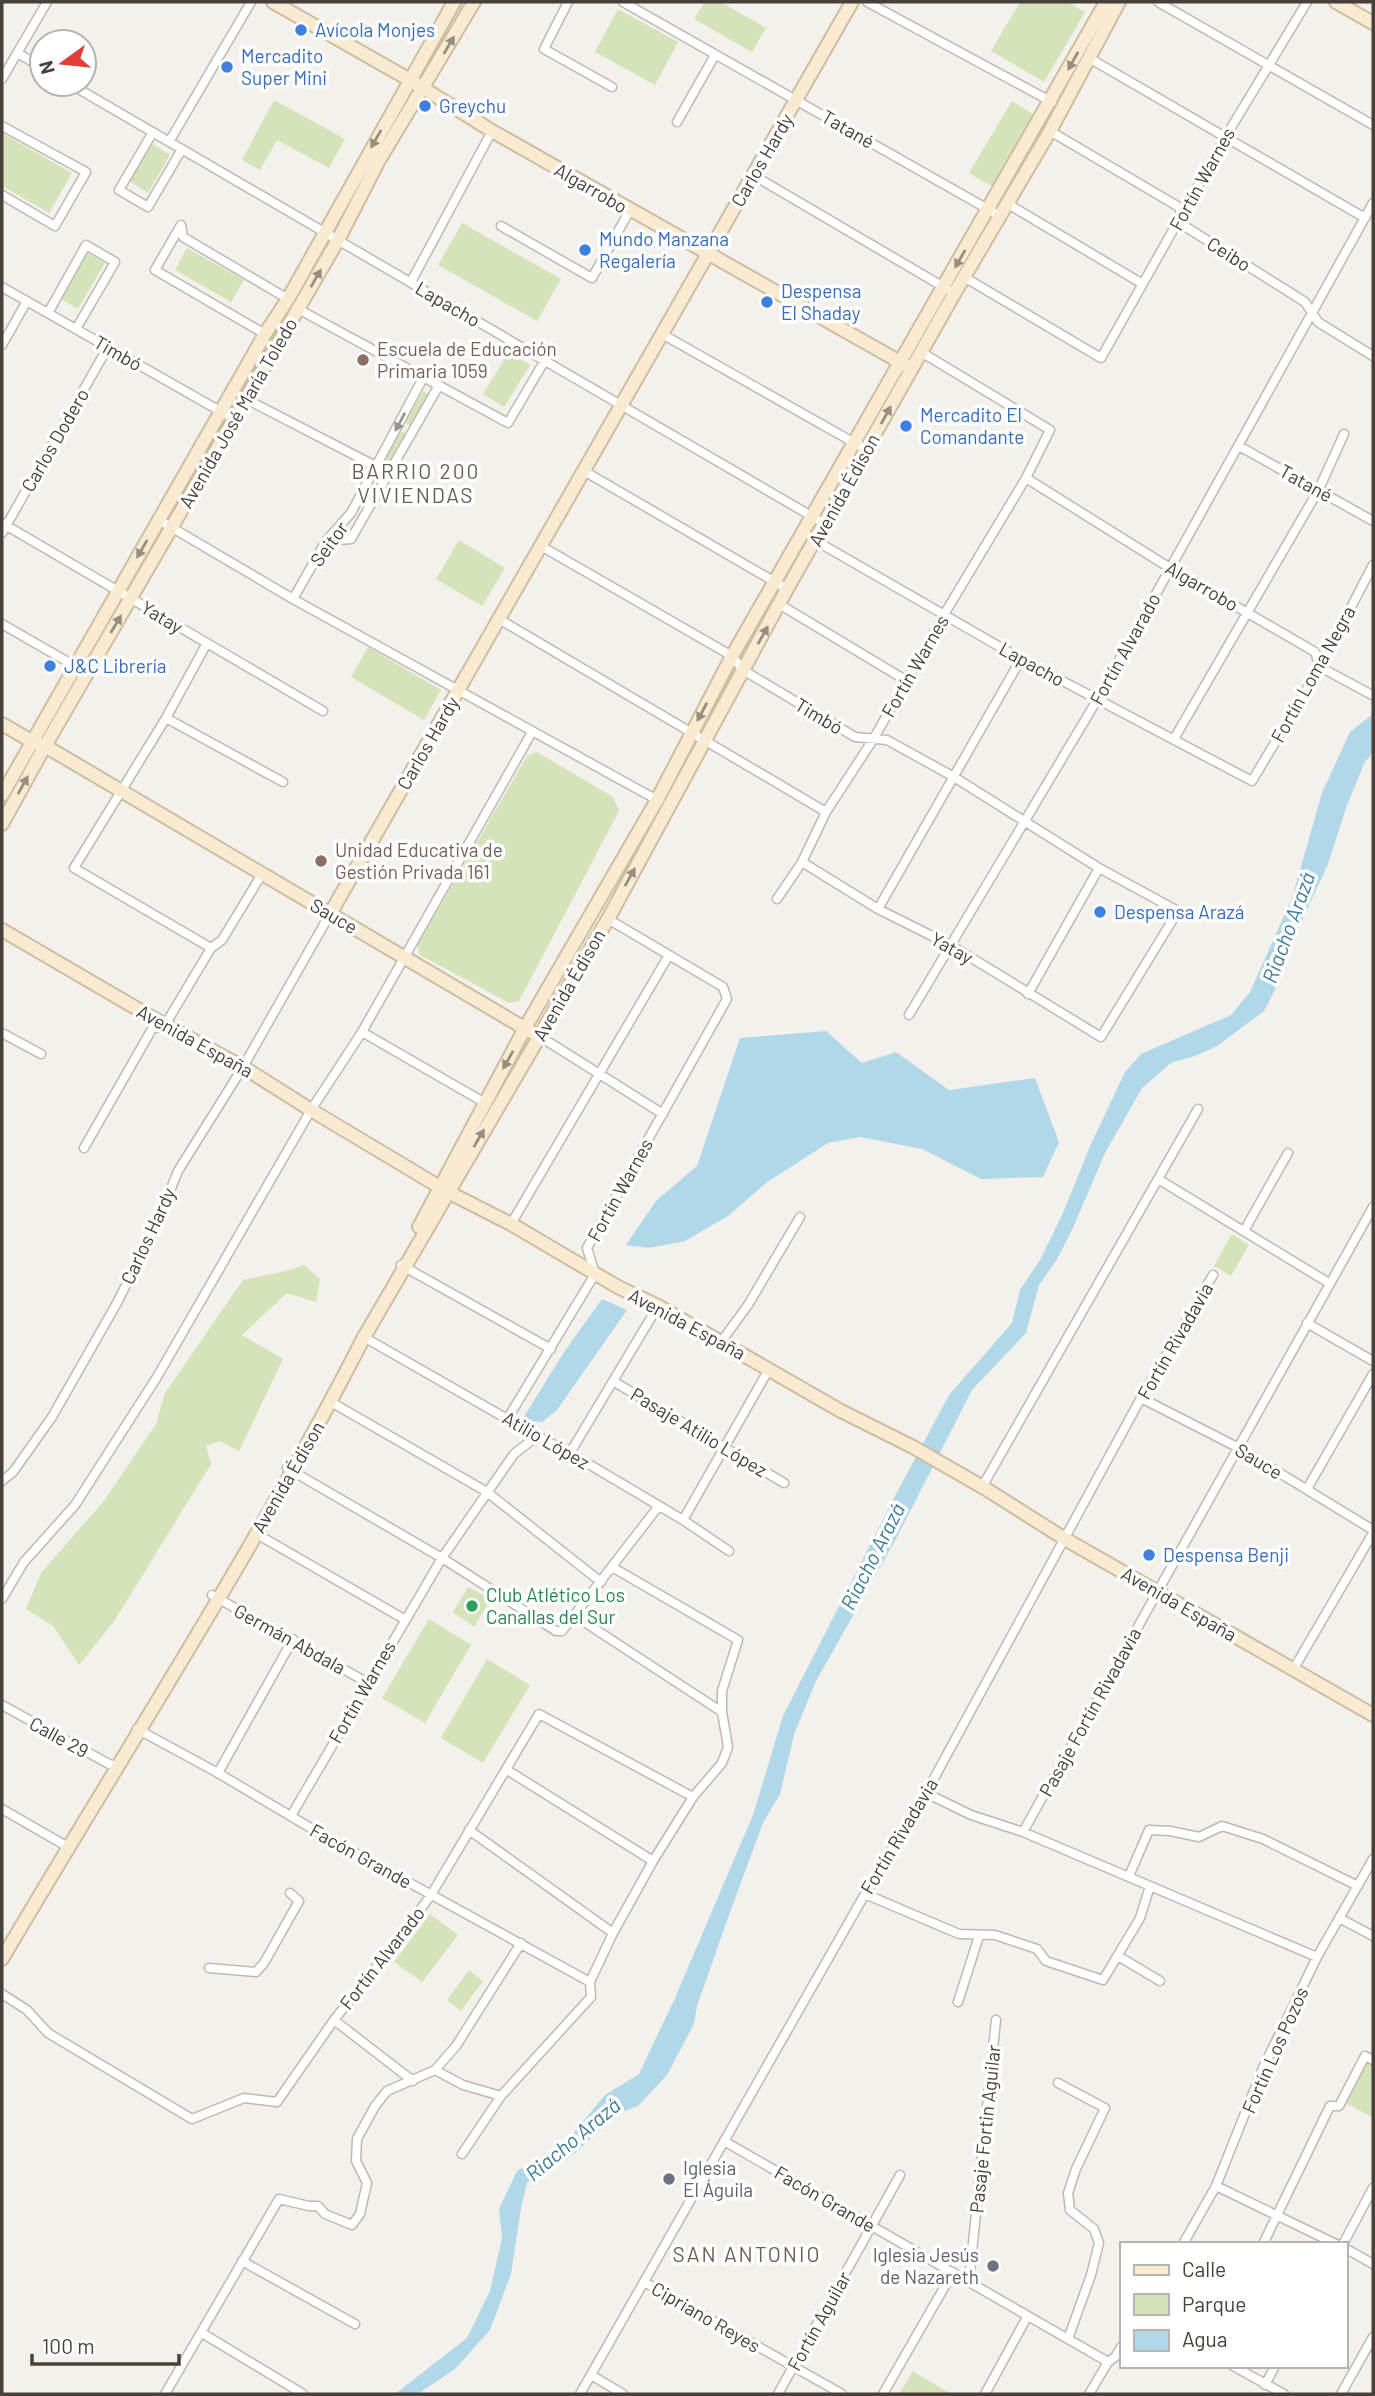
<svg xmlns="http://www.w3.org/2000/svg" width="1375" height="2396" viewBox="0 0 1375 2396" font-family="Barlow,sans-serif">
<rect width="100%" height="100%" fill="#f4f1ec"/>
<path fill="#d5e3ba" d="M462 2H467L427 72 423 70Z
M705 2H721L766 28 752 52 694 19Z
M1020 2H1068L1085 12 1044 82 991 51Z
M618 9 678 42 655 85 595 52Z
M274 100 345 139 329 168 277 140 260 170 242 160Z
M1012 101 1036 116 993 187 969 173Z
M2 133 72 173 49 213 2 186Z
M152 144 170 155 148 193 129 181Z
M462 223 561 279 537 321 438 265Z
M187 248 244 280 231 302 175 270Z
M321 248 325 250 235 404 232 402Z
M88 253 105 263 78 309 61 299Z
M509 352 530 365 504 407 483 394Z
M423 391 429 395 411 426 405 423Z
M401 431 407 434 389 466 383 463Z
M215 433 218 436 174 514 170 511Z
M459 540 505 568 482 606 436 579Z
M115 606 119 608 48 734 43 731Z
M368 647 441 690 424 720 351 677Z
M537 752 613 797 619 811 519 1001 509 1003 420 955 417 946 527 756Z
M1232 1234 1249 1245 1231 1276 1214 1266Z
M304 1265 320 1279 316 1302 287 1293 242 1335 283 1359 239 1451 219 1441 206 1446 211 1464 115 1620 79 1665 53 1626 26 1609 41 1573 103 1502 156 1424 165 1393 243 1280 290 1270Z
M468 1587 491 1599 474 1627 453 1612Z
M429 1619 471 1645 425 1723 382 1698Z
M487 1659 530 1685 483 1763 441 1738Z
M430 1914 458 1935 422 1982 394 1962Z
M469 1970 483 1981 461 2011 447 2000Z
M1367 2060 1373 2064V2118L1344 2102Z
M913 2371 951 2394H899Z"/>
<path fill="#b1d8e9" d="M1373 714V753L1365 762 1347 805 1328 864 1293 940 1274 992 1264 1011 1217 1046 1195 1056 1171 1063 1142 1088 1105 1153 1072 1230 1056 1261 1039 1285 1026 1333 972 1390 896 1539 815 1683 794 1735 780 1794 763 1823 729 1915 697 2006 694 2024 667 2075 638 2106 616 2114 573 2155 527 2183 521 2208 511 2274 490 2330 455 2369 418 2394H395L467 2338 490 2291 502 2238 499 2209 517 2171 567 2141 605 2095 639 2074 675 1998 753 1815 783 1716 893 1500 949 1395 1012 1323 1020 1290 1040 1260 1063 1213 1091 1144 1125 1072 1141 1054 1231 1015 1250 992 1292 898 1322 793 1350 732Z
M826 1031 862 1063 896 1052 949 1090 1035 1078 1059 1142 1043 1177 981 1179 922 1149 860 1137 828 1143 766 1183 728 1216 685 1241 649 1248 626 1245 656 1201 697 1166 740 1038Z
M602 1299 627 1310 557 1410 542 1422 522 1420 564 1352Z"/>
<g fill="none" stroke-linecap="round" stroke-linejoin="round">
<g stroke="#bfb8b0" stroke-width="11">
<path id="street" d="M568 2 544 49 612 87
M623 2 1000 216
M867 2 1052 102
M1158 2 1373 125
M17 53 42 67
M1089 58 1365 218
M2 79 47 2
M70 84 825 524
M677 122 715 55
M2 126 86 172 55 226 2 195
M1050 131 1179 207 1186 227 1305 302 1318 322 1373 356
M153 132 119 190 148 207 182 149
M169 142 251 2
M753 175 947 289
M1008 204 1141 283
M501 226 592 278 630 210
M964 277 1101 358 1226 136 1307 2
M411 282 492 131
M2 287 234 419
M298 309 508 423 545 360
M48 313 86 245 115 262 76 329
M265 334 155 270 181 225 183 237 288 299
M662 334 867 450
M2 345 27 301
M246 399 389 473
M1239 446 1373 521
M584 471 787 589
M1026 478 1170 568 1315 652 1320 667 1372 695
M159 520 293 599 659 801
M2 523 323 711
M2 533 108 347
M326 541 351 539 438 387
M816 541 1021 659 1252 781 1320 667 1373 565
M541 546 732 656 743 670 855 737 887 740 954 777 1099 868 1178 911 1101 1037 952 946 878 909 802 862
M293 599 326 541 351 513 423 378
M779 604 907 681
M499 619 826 812
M2 624 75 666
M207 643 166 718 74 868 211 948
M166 718 283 782
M1174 739 1319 489 1344 434
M777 899 802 862 826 812 874 738 945 613 1026 478 1050 430 921 352
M878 909 1021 659
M1028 994 1099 868
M909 1015 1097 700 1373 203
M362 1032 487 1104
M2 1033 41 1054
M539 1036 663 1114
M84 1148 152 1029 165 1025 211 948 222 940 262 874
M1158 1179 1329 1283
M511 1224 669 955
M1244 1231 1288 1153
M401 1265 551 1349
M1307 1323 1373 1361
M362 1336 537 1436 570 1453 683 1520 729 1551
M721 1342 748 1305 800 1217
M613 1381 784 1483
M1141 1398 1237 1447 1373 1530
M331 1402 487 1492 601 1582
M508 1418 595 1274 587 1248 727 999 723 987 608 919
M570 1453 658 1306
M287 1468 442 1558 556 1631H562L658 1507
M2 1481 13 1472 52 1417 117 1303 157 1223 178 1171 243 1067 330 914
M982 1487 1198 1109
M1307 1489 1373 1374
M683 1520 769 1369
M255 1533 404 1619
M212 1595 368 1683
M2 1599 24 1562 75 1505 157 1377 311 1110 362 1032 532 732
M575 1616 722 1712
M1293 1670 1373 1533
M2 1705 109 1764 117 1766
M137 1729 218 1773 326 1837 590 1982
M507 1770 653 1861
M218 1773 293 1639
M926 1793 971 1815 1023 1832 1317 1957
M2 1809 68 1847
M291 1816 442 1558 514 1454 537 1436
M469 1830 613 1933
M1023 1832 1373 1207
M1129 1876 1149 1830 1170 1831 1199 1837 1222 1826 1263 1839 1358 1886
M865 1894 959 1934 995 1935 1037 1949 1046 1961 1103 1980 1140 1918 1150 1886
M1341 1919 1373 1936
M1118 1956 1160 1981
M209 1968 256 1972 264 1963 299 1901 290 1893
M2 1994 27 2010 48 2033 192 2119 244 2098 277 2102 334 2020 401 1936 431 1895 539 1714 693 1797
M958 2002 979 1936
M334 2020 413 2081
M435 2070 463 2085 501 2096
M1058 2083 1105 2108 1076 2169 1068 2193 1070 2210 1094 2229 1099 2243 1091 2275 1068 2339
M724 2141 1108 2362
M462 2154 501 2096 591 1997 590 1982 613 1933 653 1861 693 1797 722 1763 728 1747 722 1712V1691L738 1640 612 1567
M1216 2186 1336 2244
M1183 2244 1216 2186 1263 2068 1317 1957 1373 1859
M1263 2244 1330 2106H1339L1365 2056 1373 2060
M1343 2244 1373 2188
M1345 2248 1373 2264
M242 2261 355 2324
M969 2281 996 2020
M644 2282 842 2394
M202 2333 303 2394
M1233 2366 1284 2394
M591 2375 623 2394
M1265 2385 1275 2366
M165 2394 279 2199 309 2206H318L325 2214 352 2225 360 2214 367 2183 356 2161 357 2139 375 2106 387 2091 435 2070 456 2046 521 1943
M580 2394 865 1894 926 1793 1141 1398 1213 1275
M778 2394 900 2175
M883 2394 953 2272
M985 2394 1027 2317
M1089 2394 1108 2362 1115 2357 1121 2347
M1341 2394 1373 2337"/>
</g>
<g stroke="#cebea1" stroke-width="16">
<path id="secondary" d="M273 2 410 80 492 131 907 366
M1336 2 1373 23
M2 724 33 742 45 746 531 1032
M2 795 265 334 288 299 454 2
M2 824 45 746 338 240 378 162 474 2
M330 914 852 2
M2 930 165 1025 243 1067 311 1110 448 1192 511 1224 618 1287 658 1306 841 1411 913 1447 986 1489 1065 1539 1373 1715
M419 1227 525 1028 657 800 732 656 1106 2
M2 1959C123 1753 255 1551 364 1337L608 919 787 589 954 294 1050 131 1119 2"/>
</g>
<use href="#street" stroke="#fff" stroke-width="8"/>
<use href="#secondary" stroke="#f9ebd2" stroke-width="12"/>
</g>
<defs><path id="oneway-solid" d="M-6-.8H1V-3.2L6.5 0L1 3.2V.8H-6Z" transform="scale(1.75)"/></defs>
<g fill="#988e7f">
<use href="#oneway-solid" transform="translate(449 45) rotate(-60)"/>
<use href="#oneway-solid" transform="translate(1073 61) rotate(119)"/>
<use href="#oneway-solid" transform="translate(376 139) rotate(120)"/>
<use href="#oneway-solid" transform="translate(960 259) rotate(120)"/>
<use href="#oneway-solid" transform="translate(316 278) rotate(-60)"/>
<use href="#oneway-solid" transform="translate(886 415) rotate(-61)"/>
<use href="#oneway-solid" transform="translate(142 549) rotate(120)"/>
<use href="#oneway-solid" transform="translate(116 624) rotate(-59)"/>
<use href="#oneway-solid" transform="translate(763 635) rotate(-61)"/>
<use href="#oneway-solid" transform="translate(702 712) rotate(118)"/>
<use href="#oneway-solid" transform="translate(23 785) rotate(-61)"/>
<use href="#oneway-solid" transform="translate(630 877) rotate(-61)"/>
<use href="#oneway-solid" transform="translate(508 1060) rotate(119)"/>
<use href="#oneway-solid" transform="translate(479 1138) rotate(-60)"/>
</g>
<use fill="#9a9693" href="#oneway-solid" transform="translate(400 422) rotate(118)"/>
<g fill="#3f7fe0" stroke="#fff" stroke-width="2.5">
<circle cx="301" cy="30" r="7"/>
<circle cx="227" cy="67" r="7"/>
<circle cx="425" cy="106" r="7"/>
<circle cx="585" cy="250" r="7"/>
<circle cx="767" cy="302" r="7"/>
<circle cx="906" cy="426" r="7"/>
<circle cx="50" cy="666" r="7"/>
<circle cx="1100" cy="912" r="7"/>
<circle cx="1149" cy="1555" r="7"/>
</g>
<g fill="#8d6e63" stroke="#fff" stroke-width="2.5">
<circle cx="363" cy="360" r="7"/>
<circle cx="321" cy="861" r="7"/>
</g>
<circle fill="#2e9e5b" stroke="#fff" stroke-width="2.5" cx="472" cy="1606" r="7"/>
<g fill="#6b7280" stroke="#fff" stroke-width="2.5">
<circle cx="669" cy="2179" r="7"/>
<circle cx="993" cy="2266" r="7"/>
</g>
<g text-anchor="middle" stroke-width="7" stroke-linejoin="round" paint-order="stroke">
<g font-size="19" fill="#366cbe" stroke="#fff" text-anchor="start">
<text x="315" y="37">Avícola Monjes</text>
<text x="241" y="63">Mercadito<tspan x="241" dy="22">Super Mini</tspan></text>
<text x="439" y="113">Greychu</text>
<text x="599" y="246">Mundo Manzana<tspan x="599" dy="22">Regalería</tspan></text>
<text x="781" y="298">Despensa<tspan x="781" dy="22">El Shaday</tspan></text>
<text x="920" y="422">Mercadito El<tspan x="920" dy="22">Comandante</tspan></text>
<text x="64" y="673">J&amp;C Librería</text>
<text x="1114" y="919">Despensa Arazá</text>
<text x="1163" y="1562">Despensa Benji</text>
</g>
<g font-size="19" fill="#48413b" stroke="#fff">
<text transform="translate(848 129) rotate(30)" y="7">Tatané</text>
<text transform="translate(762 160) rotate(-60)" y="7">Carlos Hardy</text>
<text transform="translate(1202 179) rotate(-61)" y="7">Fortín Warnes</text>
<text transform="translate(591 188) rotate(30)" y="7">Algarrobo</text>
<text transform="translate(1229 254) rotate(32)" y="7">Ceibo</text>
<text transform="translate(448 304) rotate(30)" y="7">Lapacho</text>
<text transform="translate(118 353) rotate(30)" y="7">Timbó</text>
<text transform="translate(238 413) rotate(-60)" y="7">Avenida José María Toledo</text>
<text transform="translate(55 440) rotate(-60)" y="7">Carlos Dodero</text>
<text transform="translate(1306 483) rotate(29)" y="7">Tatané</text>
<text transform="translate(844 490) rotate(-61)" y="7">Avenida Édison</text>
<text transform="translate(329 544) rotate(-54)" y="7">Seitor</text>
<text transform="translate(1202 586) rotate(30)" y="7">Algarrobo</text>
<text transform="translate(162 617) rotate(31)" y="7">Yatay</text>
<text transform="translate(1125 649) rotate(-61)" y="7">Fortín Alvarado</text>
<text transform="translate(1032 664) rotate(29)" y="7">Lapacho</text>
<text transform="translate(915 666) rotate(-60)" y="7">Fortín Warnes</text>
<text transform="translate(1313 674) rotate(-61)" y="7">Fortín Loma Negra</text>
<text transform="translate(819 716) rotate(31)" y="7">Timbó</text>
<text transform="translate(428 743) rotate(-60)" y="7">Carlos Hardy</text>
<text transform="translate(334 916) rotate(30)" y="7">Sauce</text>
<text transform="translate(952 948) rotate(29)" y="7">Yatay</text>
<text transform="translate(569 985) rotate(-60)" y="7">Avenida Édison</text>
<text transform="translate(195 1041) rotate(29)" y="7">Avenida España</text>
<text transform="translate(620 1190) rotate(-61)" y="7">Fortín Warnes</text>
<text transform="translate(148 1236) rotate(-65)" y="7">Carlos Hardy</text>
<text transform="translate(687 1324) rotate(28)" y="7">Avenida España</text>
<text transform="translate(1175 1341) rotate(-60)" y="7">Fortín Rivadavia</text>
<text transform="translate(699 1432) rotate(31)" y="7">Pasaje Atilio López</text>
<text transform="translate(546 1440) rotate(30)" y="7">Atilio López</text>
<text transform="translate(1259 1461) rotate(31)" y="7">Sauce</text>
<text transform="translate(288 1477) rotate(-60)" y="7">Avenida Édison</text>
<text transform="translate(1179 1604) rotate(30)" y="7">Avenida España</text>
<text transform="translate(290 1639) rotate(29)" y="7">Germán Abdala</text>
<text transform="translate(362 1692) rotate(-60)" y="7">Fortín Warnes</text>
<text transform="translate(1090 1712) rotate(-61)" y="7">Pasaje Fortín Rivadavia</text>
<text transform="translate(59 1737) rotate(29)" y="7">Calle 29</text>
<text transform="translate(899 1836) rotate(-59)" y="7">Fortín Rivadavia</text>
<text transform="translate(361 1856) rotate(29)" y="7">Facón Grande</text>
<text transform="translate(382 1958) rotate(-52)" y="7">Fortín Alvarado</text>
<text transform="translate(1275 2050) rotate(-66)" y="7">Fortín Los Pozos</text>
<text transform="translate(985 2129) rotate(-84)" y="7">Pasaje Fortin Aguilar</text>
<text transform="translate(825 2199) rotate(30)" y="7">Facón Grande</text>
<text transform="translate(706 2317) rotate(30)" y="7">Cipriano Reyes</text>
<text transform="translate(819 2321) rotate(-61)" y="7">Fortín Aguilar</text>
</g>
<g font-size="19" fill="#785e54" stroke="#fff" text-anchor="start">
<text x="377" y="356">Escuela de Educación<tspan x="377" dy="22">Primaria 1059</tspan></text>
<text x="335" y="857">Unidad Educativa de<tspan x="335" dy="22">Gestión Privada 161</tspan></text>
</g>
<g font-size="19" fill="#27864d" stroke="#fff" text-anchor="start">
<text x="486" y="1602">Club Atlético Los<tspan x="486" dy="22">Canallas del Sur</tspan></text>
</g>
<g font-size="19" fill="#5b616d" stroke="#fff" text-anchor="start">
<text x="683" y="2175">Iglesia<tspan x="683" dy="22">El Águila</tspan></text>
<text x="979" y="2262" text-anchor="end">Iglesia Jesús<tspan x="979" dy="22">de Nazareth</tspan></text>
</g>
<g font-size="21" letter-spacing="2" fill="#6a5e53" stroke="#fff">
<text x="416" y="479">BARRIO 200<tspan x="416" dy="24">VIVIENDAS</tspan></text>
<text x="747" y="2262">SAN ANTONIO</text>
</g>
<g font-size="21" font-style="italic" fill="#3a7b99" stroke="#fff">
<text transform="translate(1289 928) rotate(-70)" y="7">Riacho Arazá</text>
<text transform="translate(873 1557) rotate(-63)" y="7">Riacho Arazá</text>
<text transform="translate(573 2140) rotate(-40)" y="7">Riacho Arazá</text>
</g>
</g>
<rect width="1375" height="2396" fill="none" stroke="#48413b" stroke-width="7"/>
<rect x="1120" y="2242" width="228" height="126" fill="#ffffff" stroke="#b6b3b1" stroke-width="2"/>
<rect x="1134" y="2265" width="35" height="10" fill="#f9ebd2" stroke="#b6b3b1" stroke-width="2"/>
<text x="1182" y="2277" font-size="21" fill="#48413b">Calle</text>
<rect x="1134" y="2294" width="35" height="21" fill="#d5e3ba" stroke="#b6b3b1" stroke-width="2"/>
<text x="1182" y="2312" font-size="21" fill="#48413b">Parque</text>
<rect x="1134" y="2330" width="35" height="21" fill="#b1d8e9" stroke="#b6b3b1" stroke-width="2"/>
<text x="1182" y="2347" font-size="21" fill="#48413b">Agua</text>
<g transform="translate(63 63) rotate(255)"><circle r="33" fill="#ffffff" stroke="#b6b3b1" stroke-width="2"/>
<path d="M0-5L12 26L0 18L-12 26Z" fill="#e13e36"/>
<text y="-10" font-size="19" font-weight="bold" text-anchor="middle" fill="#48413b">N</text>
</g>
<path d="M32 2354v10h147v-10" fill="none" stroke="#48413b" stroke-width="3.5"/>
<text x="42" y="2354" font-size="21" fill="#48413b" stroke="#ffffff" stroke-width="5" paint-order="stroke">100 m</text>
</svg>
